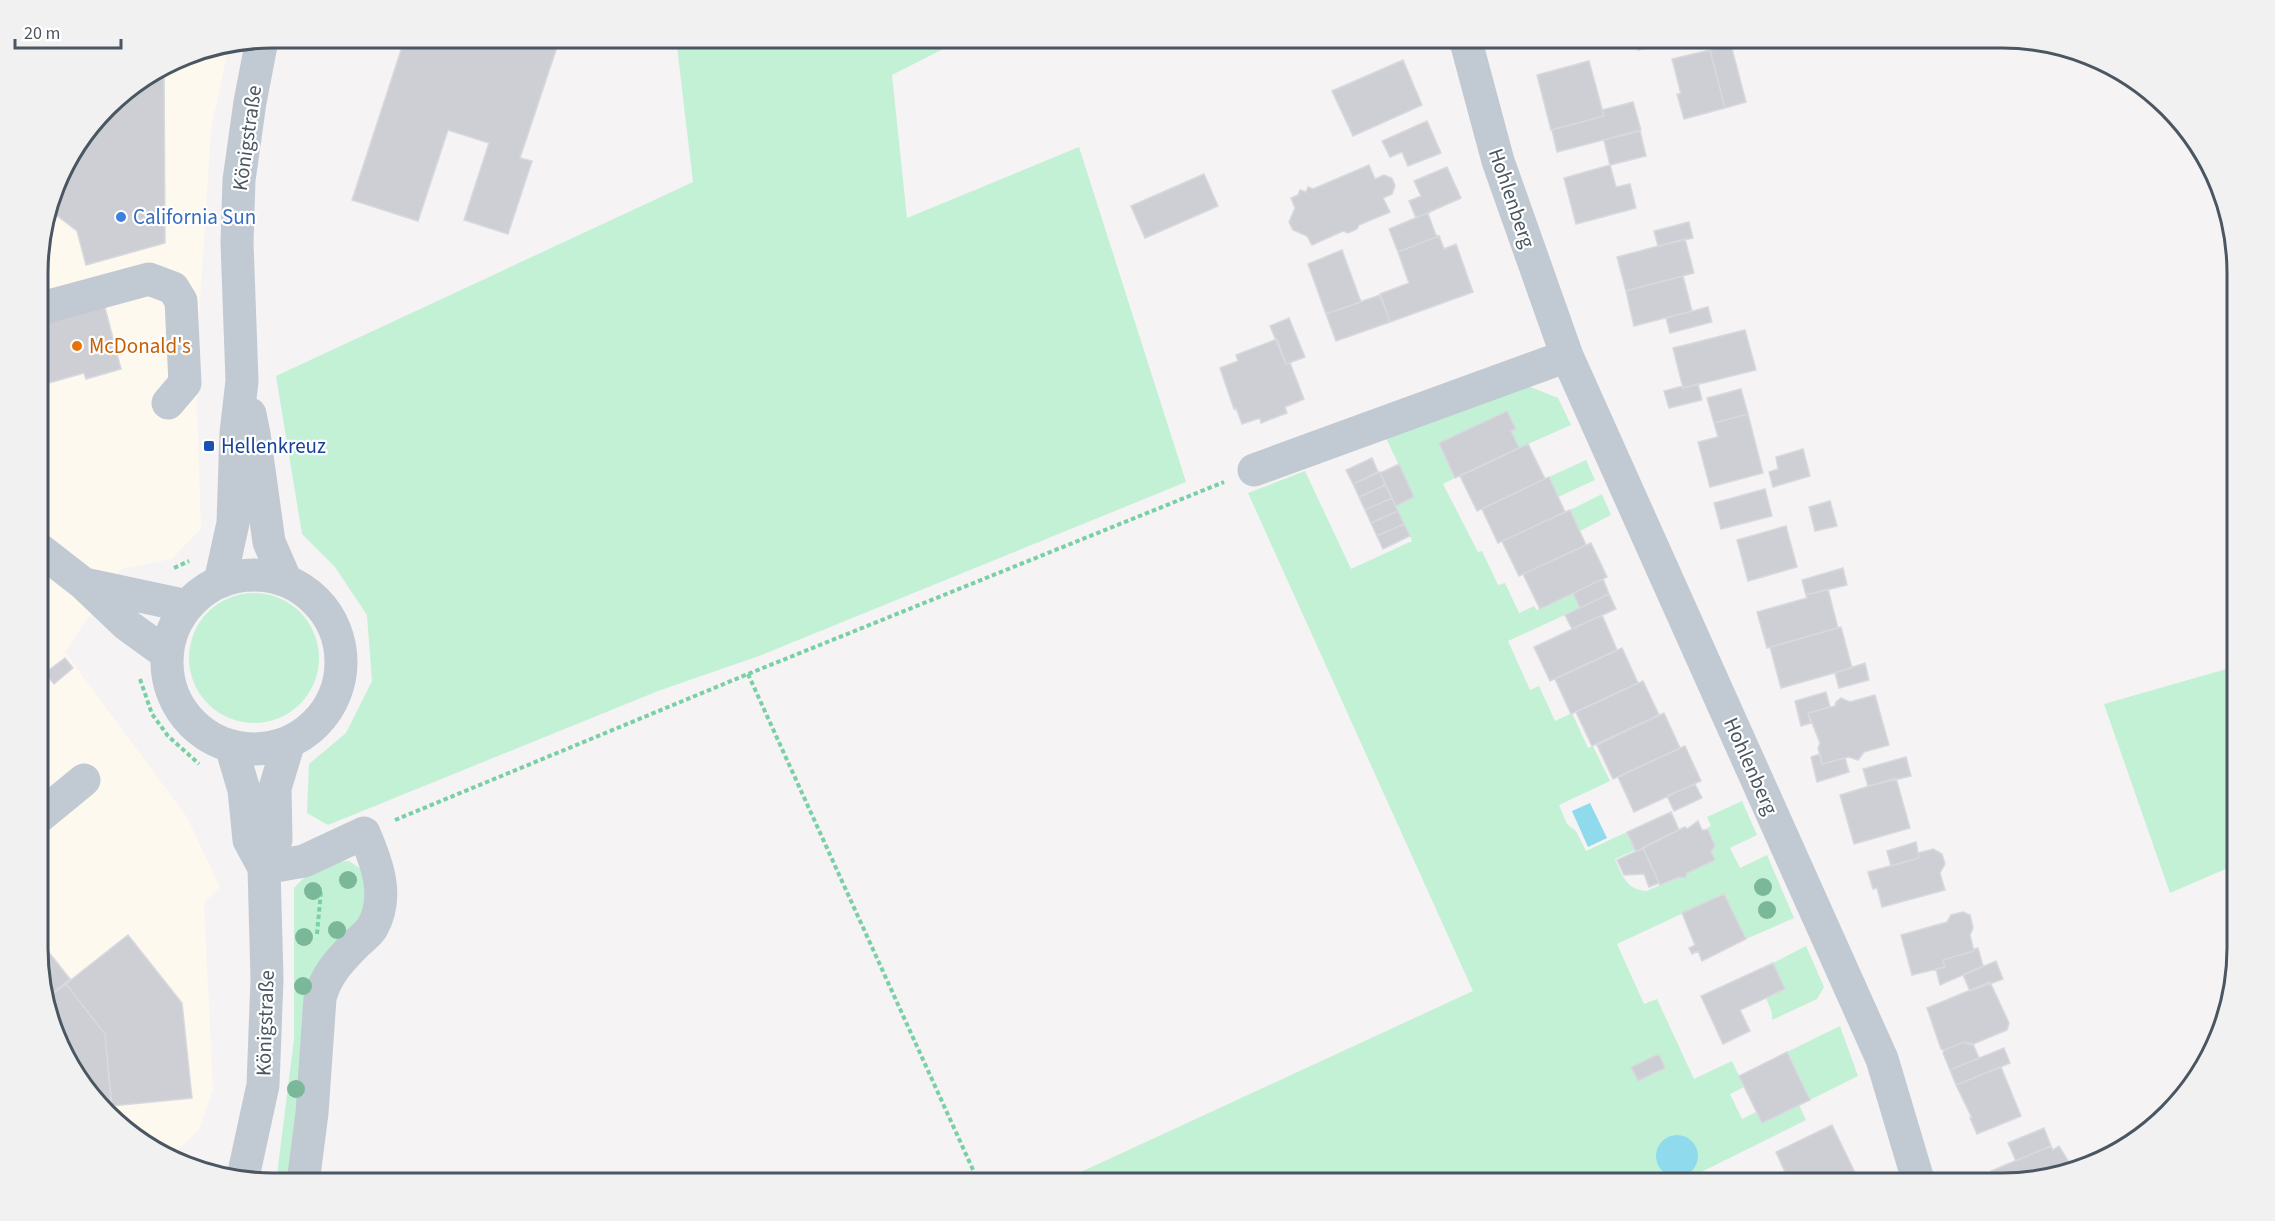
<svg xmlns="http://www.w3.org/2000/svg" width="2275" height="1221" viewBox="0 0 2275 1221" font-family="'Source Sans 3',sans-serif">
<rect width="100%" height="100%" fill="#f5f3f3"/>
<path fill="#fdf9ef" d="M229 46 211 130 196 364 201 529 172 559 121 569 65 652 187 817 220 887 204 903 213 1090 199 1130 169 1159 86 1091 55 1038 40 979 38 257 62 169 117 96 183 55Z"/>
<path fill="#c3f1d5" d="M676 38H965L892 75 907 218 1079 147 1186 482 759 656 658 691 328 825 307 813 309 764 346 733 372 681 367 615 335 567 302 534 276 376 693 182Z
M1523 384 1558 398 1571 425 1519 448 1511 431 1516 429 1507 411 1439 443 1455 478 1443 484 1478 552 1482 551 1498 585 1505 583 1519 613 1534 606 1537 610 1573 593 1580 608 1508 641 1530 690 1539 686 1555 721 1572 713 1588 748 1593 746 1610 781 1559 805 1567 824 1576 831 1586 851 1627 832 1635 850 1615 859C1622 876 1627 890 1647 891L1715 860 1711 851 1715 846 1708 830 1705 829 1711 826 1707 817 1742 801 1757 835 1730 848 1740 868 1767 855 1794 918 1746 939 1724 894 1617 944 1644 1004 1657 999 1694 1079 1732 1061 1744 1087 1730 1094 1742 1119 1756 1112 1762 1123 1799 1105 1806 1120 1679 1183H1057L1473 991 1248 493 1305 471 1351 569 1412 541 1396 506 1414 497 1386 438Z
M1586 460 1595 480 1558 497 1549 477Z
M1602 494 1611 515 1580 531 1570 510Z
M189 658a65 65 0 1 1 130 0a65 65 0 1 1-130 0Z
M2237 666V864L2170 893 2104 704Z
M349 861 364 871 371 888 363 918 319 977 294 1183H276L294 1039V888L318 863Z
M1806 946 1824 987 1817 999 1772 1020V1013L1766 998 1785 989 1773 963Z
M1840 1026 1858 1076 1810 1100 1787 1052Z"/>
<path fill="#90daee" d="M1590 803 1607 838 1588 847 1572 811Z
M1656 1156a21 21 0 1 1 42 0a21 21 0 1 1-42 0Z"/>
<path fill="#cdcfd5" stroke="#d7d9de" stroke-width="1.5" d="M405 38H560L520 158 532 161 508 234 464 220 489 143 448 130 418 221 352 200Z
M1635 38H1690L1638 50Z
M1731 45 1746 102 1725 108 1710 50Z
M1710 50 1725 108 1684 119 1677 94H1681L1672 59Z
M1403 60 1422 105 1353 136 1332 91Z
M1589 61 1604 116 1551 130 1537 75Z
M164 67 165 243 86 265 77 231 51 211 62 169 117 96Z
M1633 102 1641 130 1557 152 1552 130 1604 116 1602 110Z
M1427 121 1441 153 1408 166 1402 152 1390 157 1382 141Z
M1640 131 1646 156 1610 165 1604 140Z
M1369 165 1375 179 1384 175 1392 178 1395 186 1392 194 1383 198 1390 212 1359 225 1357 229 1348 233 1343 231 1312 245 1307 236 1293 230 1289 222 1295 208 1291 198 1298 195 1300 190 1306 192 1308 187 1313 189Z
M1610 165 1616 187 1630 184 1636 208 1576 224 1564 178Z
M1447 167 1461 198 1416 218 1409 201 1421 196 1414 181Z
M1204 174 1218 206 1145 238 1131 206Z
M1430 212 1428 214 1436 235 1439 236 1398 252 1389 229Z
M1689 222 1693 238 1658 246 1654 231Z
M1439 236 1444 249 1456 244 1473 292 1390 322 1380 294 1409 283 1398 252Z
M1685 239 1694 273 1626 291 1617 257Z
M1342 250 1361 302 1326 314 1308 264Z
M1683 276 1692 311 1634 326 1626 291Z
M1380 295 1390 322 1336 341 1326 314Z
M103 300 121 369 86 379 84 373 38 386V322Z
M1708 307 1712 322 1670 333 1666 318Z
M1289 318 1305 357 1286 364 1270 326Z
M1745 330 1756 370 1683 388 1673 348Z
M1277 339 1286 364 1290 363 1304 399 1285 407 1287 413 1261 423 1260 418 1242 424 1236 408 1234 409 1220 368 1238 361 1236 355Z
M1698 384 1702 400 1669 408 1664 391 1683 386V388Z
M1741 389 1748 414 1714 423 1707 398Z
M1507 411 1516 429 1511 431 1519 448 1455 478 1439 443Z
M1748 414 1763 473 1710 487 1698 442 1718 437 1714 423Z
M1528 444 1545 479 1477 511 1460 476Z
M1803 449 1810 476 1773 487 1769 472 1778 469 1776 457Z
M1372 458 1378 472 1353 484 1346 470Z
M1399 464 1414 497 1396 506 1380 473Z
M1380 472 1385 485 1359 497 1353 484Z
M1549 477 1565 512 1498 543 1482 509Z
M1385 485 1392 498 1365 510 1359 497Z
M1765 489 1772 516 1721 529 1714 503Z
M1392 498 1398 511 1371 523 1365 510Z
M1830 501 1837 526 1815 531 1809 507Z
M1570 510 1586 545 1519 576 1502 541Z
M1398 511 1404 524 1377 536 1371 523Z
M1404 524 1410 536 1383 549 1377 536Z
M1786 526 1797 567 1748 581 1737 540Z
M1591 543 1607 577 1540 609 1523 574Z
M1843 568 1847 585 1806 595 1802 580Z
M1603 579 1609 594 1580 608 1573 593Z
M1828 589 1838 628 1767 648 1757 612 1807 598 1806 595Z
M1609 594 1616 609 1572 629 1565 615Z
M1602 615 1617 650 1550 681 1534 647Z
M1841 627 1852 668 1781 688 1770 647Z
M1622 648 1638 683 1571 714 1555 679Z
M65 658 73 668 54 684 45 673Z
M1865 663 1869 680 1839 688 1835 673Z
M1643 681 1659 715 1592 746 1576 712Z
M1826 692 1830 707 1808 713 1811 723 1801 726 1795 701Z
M1875 695 1889 745 1864 752 1858 760 1849 757 1822 764 1818 748 1820 743 1808 713 1835 706 1836 702 1841 698 1850 702Z
M1664 713 1680 748 1613 779 1597 745Z
M1685 746 1701 781 1634 812 1618 777Z
M1820 754 1822 764 1845 758 1849 772 1817 782 1811 757Z
M1906 757 1911 776 1868 786 1863 769Z
M1896 778 1910 828 1854 844 1840 795Z
M1695 784 1702 798 1674 811 1667 796Z
M1671 812 1679 830 1636 852 1627 832Z
M1698 821 1702 830H1708L1715 846 1711 851 1715 860 1687 873 1685 878 1679 877 1660 885 1643 847 1685 827 1687 829Z
M1916 842 1919 858 1891 866 1887 851Z
M1643 848 1659 883 1649 887 1644 874 1624 875 1617 860Z
M1933 849 1942 854 1945 864 1940 873 1945 890 1882 907 1877 888 1873 889 1868 872 1919 858 1918 853Z
M1724 894 1746 939 1702 961 1698 951 1692 954 1689 948 1695 945 1682 913Z
M1963 912 1970 915 1973 928 1970 935 1974 951 1943 960 1945 967 1912 975 1901 935 1947 922 1951 915Z
M128 935 182 1003 192 1098 112 1106 105 1034 66 984Z
M39 940 70 979 45 999 40 979Z
M1978 948 1983 966 1940 985 1936 969 1945 967 1943 960 1974 951V949Z
M1996 961 2003 979 1970 991 1963 975Z
M1773 963 1785 989 1740 1010 1750 1031 1723 1044 1701 996Z
M1990 982 2009 1023 2007 1030 1971 1045 1964 1042 1944 1050 1941 1049 1927 1008Z
M66 984 105 1034 112 1113 86 1091 55 1038 45 1000Z
M1964 1042 1973 1044 1979 1058 1950 1070 1943 1053 1944 1050Z
M2004 1048 2010 1063 1956 1085 1950 1070Z
M1787 1052 1810 1100 1762 1123 1739 1076Z
M1659 1054 1665 1068 1638 1081 1631 1067Z
M2001 1067 2021 1116 1977 1134 1970 1118H1972L1956 1085Z
M1832 1125 1860 1183H1790L1776 1152Z
M2044 1128 2051 1146 2016 1161 2008 1143Z
M2051 1146 2053 1150 2059 1146 2075 1172 2017 1183H1988L1987 1181 1993 1178 1991 1171Z"/>
<g fill="none" stroke-linecap="round" stroke-linejoin="round">
<path stroke="#7ad0a6" stroke-width="4" stroke-dasharray="4.5 3" stroke-linecap="butt" d="M174 568 189 561
M748 674 979 1183
M140 679 152 714 168 736 199 764
M395 820 748 674 1224 482
M317 934 321 891"/>
<path stroke="#c1cad2" stroke-width="33" d="M1465 38 1498 161 1567 356 1882 1059 1919 1183
M38 309 149 279 173 288 181 301 185 383 168 403
M250 414 254 434 269 542 286 581
M1254 470 1567 356
M39 549 84 584 127 625 167 654
M167 662a87 87 0 1 1 174 0a87 87 0 1 1-174 0Z
M220 582 233 523 236 433 242 381 237 242 239 180 250 102 262 40
M84 584 187 606
M231 746 244 790 249 840 264 868
M39 817 84 780
M264 868 304 861 364 833C377 863 390 897 372 928 368 934 361 939 356 944 339 961 326 975 320 998L312 1113 303 1183
M243 1177 263 1085 267 979 264 868 276 840 275 788 289 742"/>
</g>
<g fill="#7bb799">
<circle cx="348" cy="880" r="9"/>
<circle cx="1763" cy="887" r="9"/>
<circle cx="313" cy="891" r="9"/>
<circle cx="1767" cy="910" r="9"/>
<circle cx="337" cy="930" r="9"/>
<circle cx="304" cy="937" r="9"/>
<circle cx="303" cy="986" r="9"/>
<circle cx="296" cy="1089" r="9"/>
</g>
<circle fill="#3f7fe0" stroke="#fff" stroke-width="2" cx="121" cy="217" r="6"/>
<circle fill="#e8710a" stroke="#fff" stroke-width="2" cx="77" cy="346" r="6"/>
<rect fill="#1a4fb4" stroke="#fff" stroke-width="2" x="203" y="440" width="12" height="12" rx="3"/>
<g text-anchor="middle" stroke-width="4.5" stroke-linejoin="round" paint-order="stroke">
<g font-size="21" fill="#4a5661" stroke="#fff">
<text transform="translate(247 138) rotate(-82)" y="7">Königstraße</text>
<text transform="translate(1512 198) rotate(71)" y="7">Hohlenberg</text>
<text transform="translate(1751 766) rotate(66)" y="7">Hohlenberg</text>
<text transform="translate(265 1023) rotate(-88)" y="7">Königstraße</text>
</g>
<g font-size="21" fill="#366cbe" stroke="#fff" text-anchor="start">
<text x="133" y="224">California Sun</text>
</g>
<g font-size="21" fill="#c56008" stroke="#fff" text-anchor="start">
<text x="89" y="353">McDonald's</text>
</g>
<g font-size="21" fill="#164399" stroke="#fff" text-anchor="start">
<text x="221" y="453">Hellenkreuz</text>
</g>
</g>
<path d="M0 0H2275V1221H0ZM273 48H2002A225 225 0 0 1 2227 273V948A225 225 0 0 1 2002 1173H273A225 225 0 0 1 48 948V273A225 225 0 0 1 273 48Z" fill="#f1f1f2" fill-rule="evenodd"/>
<path fill="none" stroke="#4a5661" stroke-width="3" d="M273 48H2002A225 225 0 0 1 2227 273V948A225 225 0 0 1 2002 1173H273A225 225 0 0 1 48 948V273A225 225 0 0 1 273 48Z"/>
<path d="M15 39v9h106v-9" fill="none" stroke="#4a5661" stroke-width="3"/>
<text x="24" y="39" font-size="18" fill="#4a5661" stroke="#ffffff" stroke-width="4.5" paint-order="stroke">20 m</text>
</svg>
